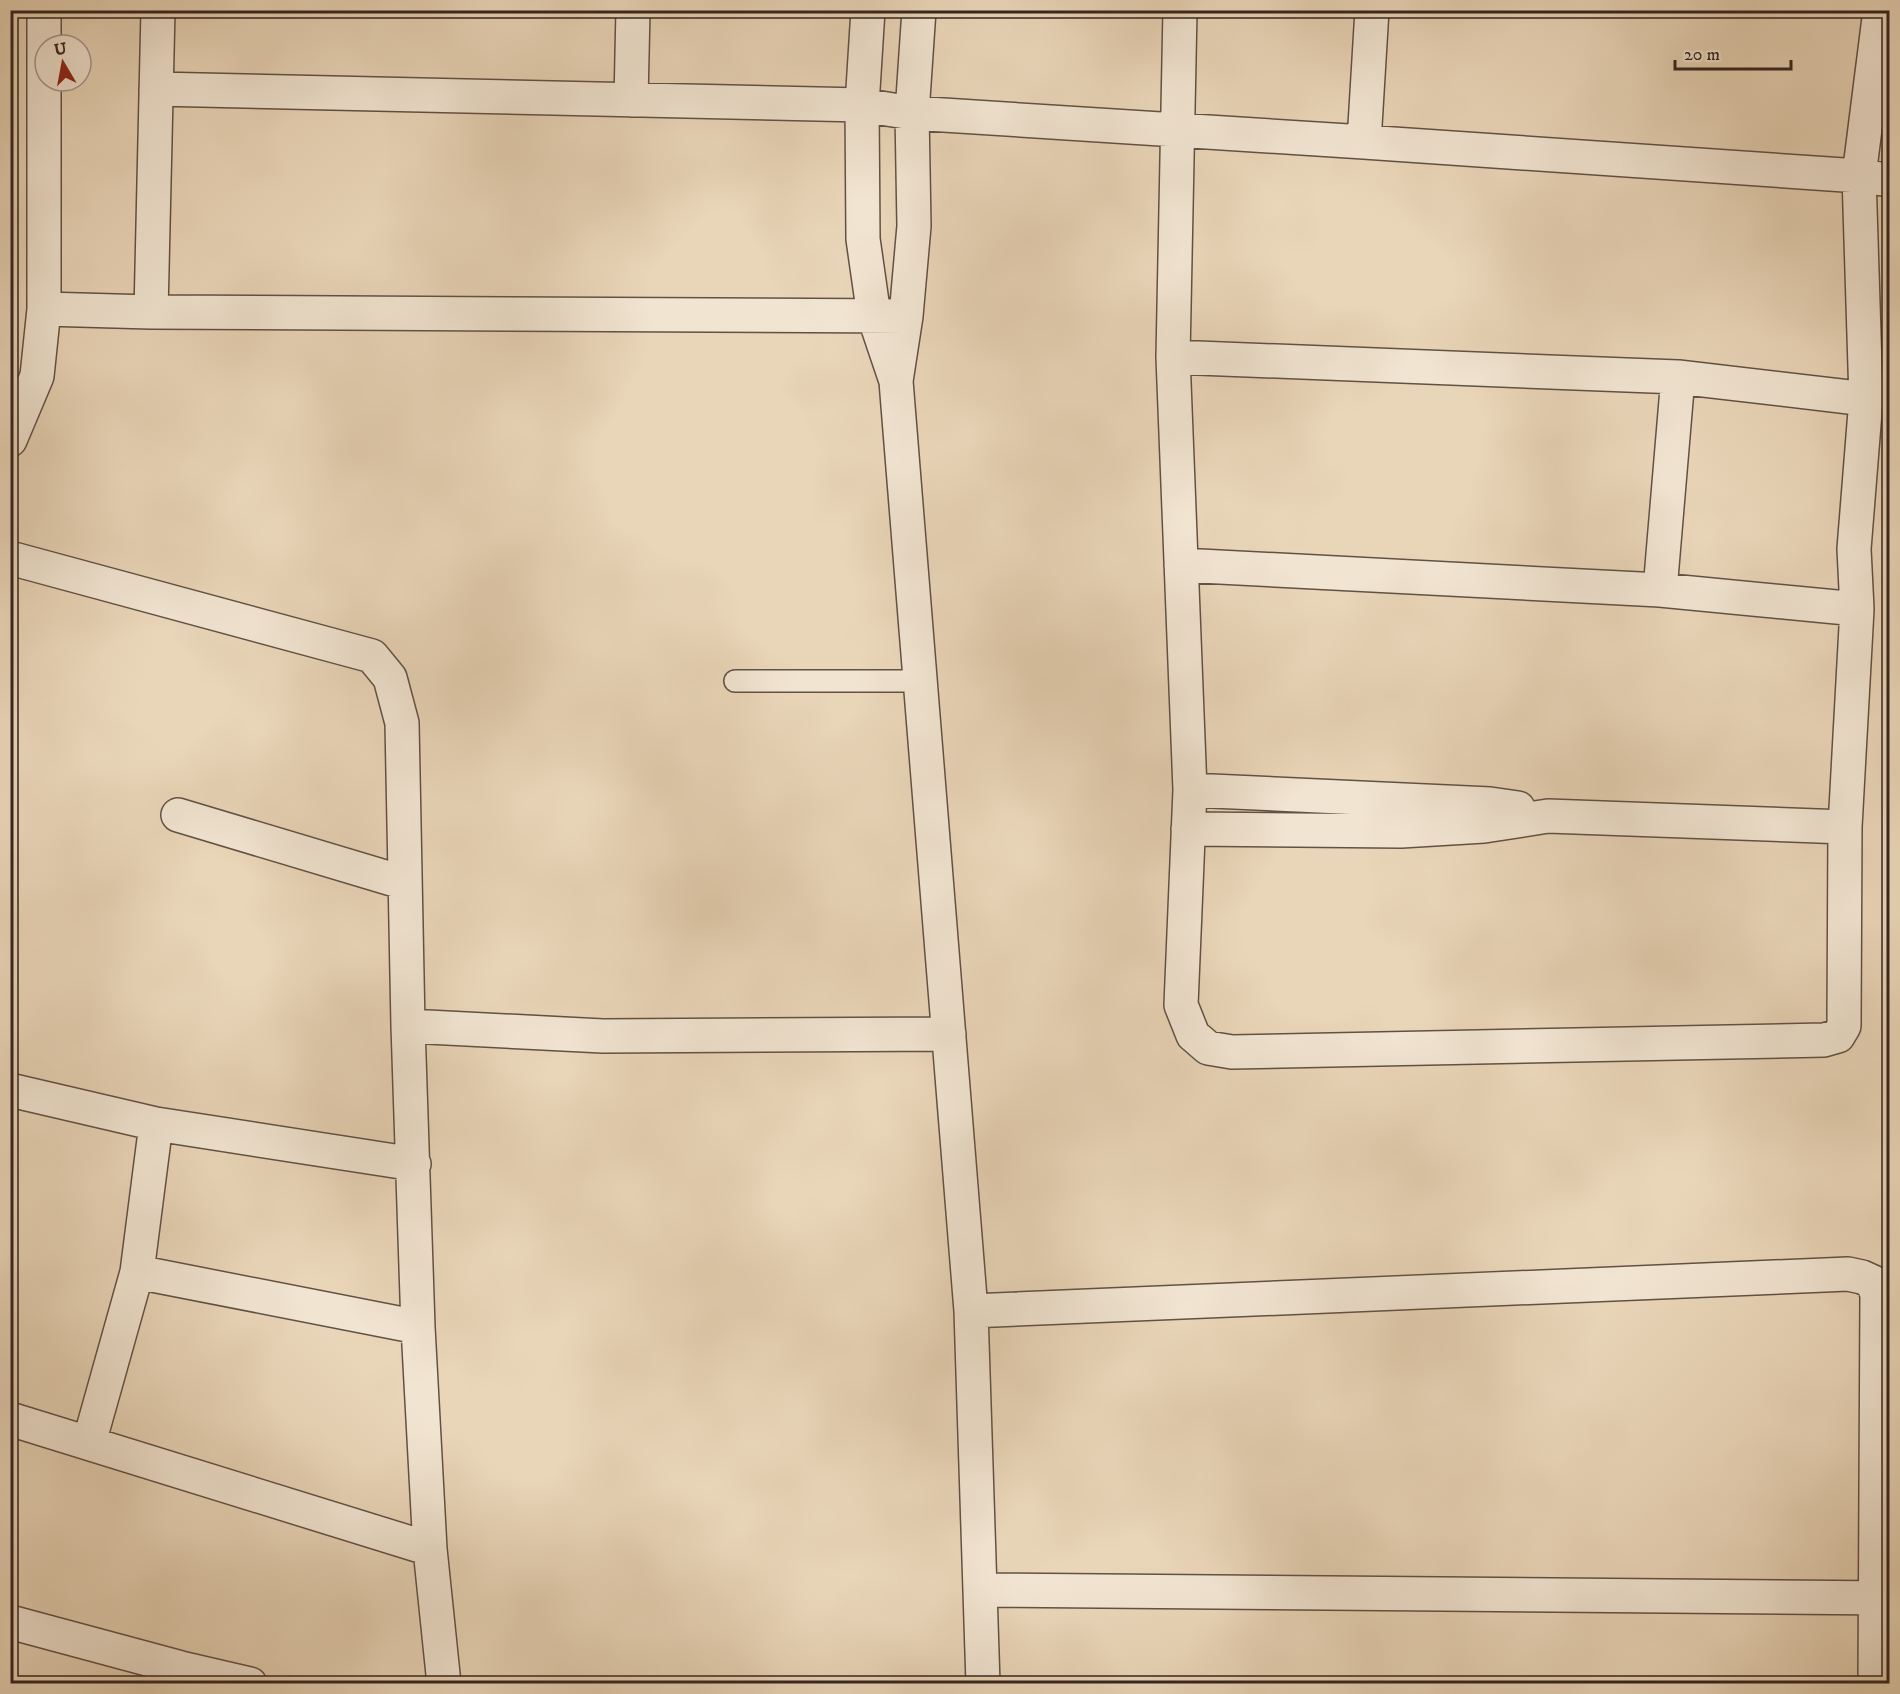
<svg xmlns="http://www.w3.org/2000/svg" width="1900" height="1694" viewBox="0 0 1900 1694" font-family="'IM FELL DW Pica',serif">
<rect width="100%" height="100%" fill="#e9d5b8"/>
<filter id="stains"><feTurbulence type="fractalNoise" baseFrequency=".00333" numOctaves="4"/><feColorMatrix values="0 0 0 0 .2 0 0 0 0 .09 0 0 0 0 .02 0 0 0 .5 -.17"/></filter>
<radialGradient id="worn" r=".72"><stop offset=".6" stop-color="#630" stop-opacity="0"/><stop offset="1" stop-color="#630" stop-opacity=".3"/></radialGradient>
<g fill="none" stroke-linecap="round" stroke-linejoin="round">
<g stroke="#625145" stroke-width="24">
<path id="service" d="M735 681H920"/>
</g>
<g stroke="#625145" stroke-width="36">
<path id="minor" d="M868 10 862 105 863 239 874 316 896 381 906 316 914 226 912 113 919 10
M1180 10 1173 357 1190 790 1181 1005 1193 1035 1208 1048 1232 1052 1824 1040 1838 1036 1844 1026 1845 827 1857 609 1854 549 1866 399 1859 176 1880 10
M156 89 862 105 912 113 1364 142 1859 176 1890 180
M631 100 633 10
M1364 142 1372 10
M44 309 151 312 906 316
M151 312 158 10
M1173 357 1678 377 1866 399
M896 381 971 1311 983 1684
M10 440 37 376 44 309V10
M10 558 372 656 390 678 402 723 408 1026 418 1327 430 1549 444 1684
M1181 565 1660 590 1857 609
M1660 590 1678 377
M1190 790 1490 804 1518 808
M178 815 405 883
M1188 829 1401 831 1484 826 1548 816 1845 827
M408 1026 603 1036 949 1034
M10 1090 156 1124 414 1164
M137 1272 418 1327
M971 1311 1848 1274 1862 1277 1873 1282 1877 1295 1875 1684
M10 1419 430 1549
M89 1443 137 1272 156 1124
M980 1590 1890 1598
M10 1622 181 1668 250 1684"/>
</g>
<use href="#service" stroke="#f1e4d1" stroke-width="21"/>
<use href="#minor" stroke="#f1e4d1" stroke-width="33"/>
</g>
<rect width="1900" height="1694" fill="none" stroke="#e9d5b8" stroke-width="36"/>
<rect x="12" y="12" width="1876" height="1670" fill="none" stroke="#35251f" stroke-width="3"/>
<rect x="18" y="18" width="1864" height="1658" fill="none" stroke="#35251f" stroke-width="1.5"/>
<g transform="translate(63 63) rotate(350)"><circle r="28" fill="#f1e4d1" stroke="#a6988a" stroke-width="1.5"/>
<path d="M0-4.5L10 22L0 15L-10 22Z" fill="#8f2418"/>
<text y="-9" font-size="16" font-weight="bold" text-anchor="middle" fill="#35251f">U</text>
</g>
<path d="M1675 60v9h116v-9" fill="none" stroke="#35251f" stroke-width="3"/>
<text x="1684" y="60" font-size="18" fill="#35251f" stroke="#f1e4d1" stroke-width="4.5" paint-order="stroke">20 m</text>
<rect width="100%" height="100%" filter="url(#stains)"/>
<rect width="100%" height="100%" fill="url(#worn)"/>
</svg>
